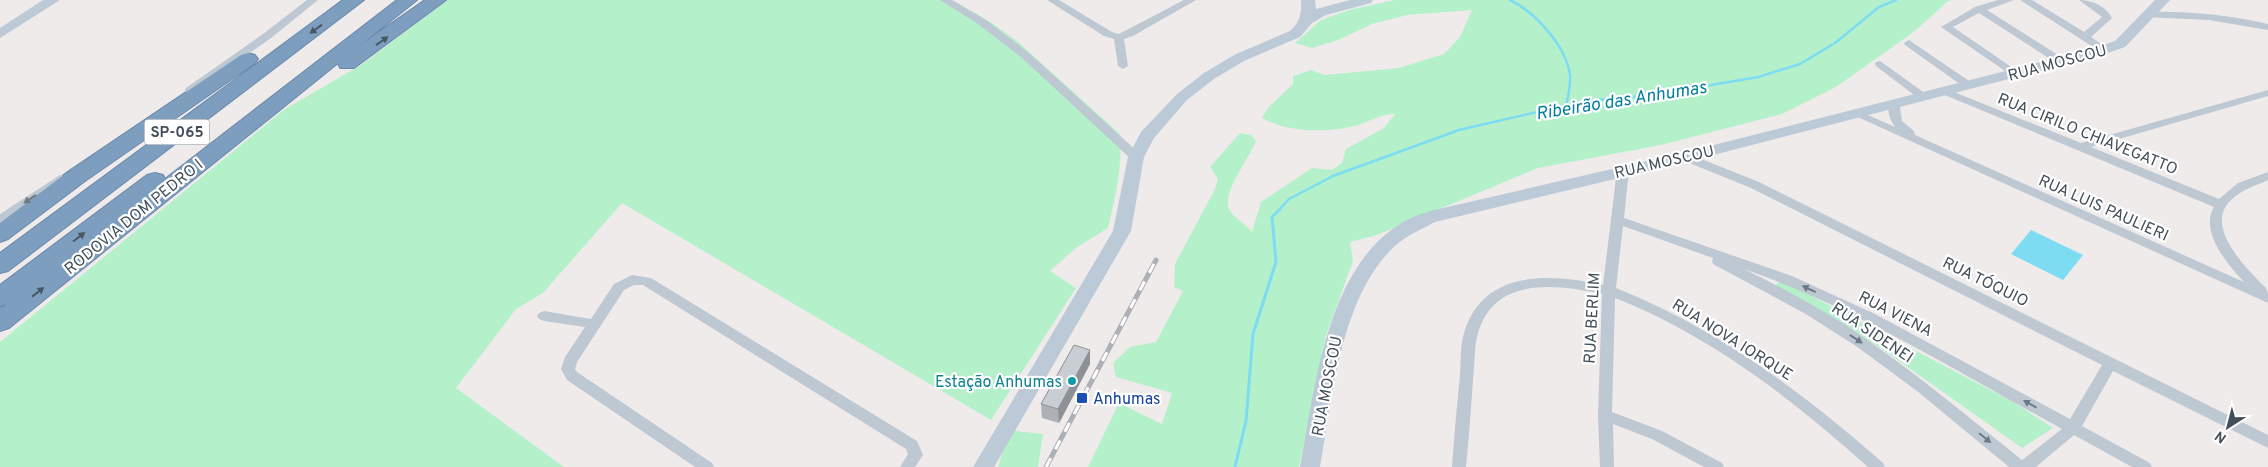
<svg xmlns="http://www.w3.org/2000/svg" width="2268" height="467" viewBox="0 0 2268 467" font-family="Overpass,sans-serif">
<rect width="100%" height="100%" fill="#efebeb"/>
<path fill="#b4f1cb" d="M447 0H952L989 21 1017 41 1120 134C1123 166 1115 198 1108 228L1076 248 1050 271 1076 288 991 420 622 203 543 293 516 309 456 388 564 467H0V342L285 109 361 65Z
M1395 0H1954L1948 1 1915 31 1836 87 1782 114 1661 145 1538 168 1377 235 1350 242 1353 261 1326 335 1299 467H1088L1119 403 1162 424 1172 393 1116 377 1113 363 1130 347 1156 342 1183 291 1174 287 1175 264 1215 189 1218 179 1210 167 1240 133 1251 135 1256 141C1249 159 1222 192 1229 209 1233 217 1246 225 1252 232L1261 202 1312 168 1332 170 1342 163 1346 149 1384 128 1395 114C1381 114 1371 121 1358 125 1329 133 1288 133 1262 118L1268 108 1293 84V76L1311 70 1325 75 1399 68 1444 54 1460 37 1472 10 1407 15 1372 24 1338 40 1312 48 1295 43 1321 20 1349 10Z
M1781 280 2015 403 2053 428 2022 448 1882 349 1775 286Z
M1015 431 1043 434 1038 467H998L1005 445Z"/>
<path fill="#7ddbf2" d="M2031 230 2083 255 2063 280 2011 254Z"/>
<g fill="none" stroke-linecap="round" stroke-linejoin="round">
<path stroke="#7ddbf2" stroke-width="2.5" d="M1510 0C1535 12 1566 46 1570 75 1571 85 1568 96 1566 106
M1278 211 1289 199 1333 176 1459 130 1585 101 1653 95 1758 77 1800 64 1835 43 1879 7 1896 0"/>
<path stroke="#7ddbf2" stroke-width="3" d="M1235 467 1246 421 1253 334 1276 262 1272 217 1279 210"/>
<g stroke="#6a89ab" stroke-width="2">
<path id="highway" d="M343 0H364L8 271 0 273V253Z
M397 0H417L359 46 425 0H446L354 68H340L338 63 9 328 0 331V309L7 303 0 306V285L147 175 155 173 163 175 165 179Z
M248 53 255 55 258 59 255 63 85 181 8 239 0 242V223L69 171 241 55Z"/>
</g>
<path fill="#bdc8d2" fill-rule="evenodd" d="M307 0H318L271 38 194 92H186L185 90 186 88 263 34Z
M940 0H952L986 20 1029 53 1140 154 1142 157 1140 160H1132L1021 57 978 24Z
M1047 0H1059L1112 32 1119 34 1184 0H1196L1133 36 1124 39 1128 66 1123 69 1118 66 1114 39 1104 36Z
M1998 0H2014L1987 10 2066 60 2067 62 2066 64H2058L1979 13 1953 27 2020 73 2019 75H2011L1941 27 1975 7Z
M2020 0H2032L2084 32 2102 17 2079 0C2092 0 2106 6 2112 18L2091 37 2110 50 2105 53 2101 52Z
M2148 12C2189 11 2228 15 2268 24V30L2209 20 2144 17V13Z
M1909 40 1972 83 1973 85 1972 87H1964L1905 45 1904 43Z
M1880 61 1926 94 1928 96 1926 98H1918L1876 66 1875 64 1876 62Z
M1944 88 2081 143 2268 90V96L2091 147 2219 199 2238 183 2268 172V180C2255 186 2241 190 2231 200 2203 227 2247 269 2266 288L2268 293V303L1851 114 1857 111 1861 112 1895 127C1889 118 1886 110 1891 101H1899L1902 121 1914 131 1915 135 2244 282C2228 265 2199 231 2214 207L1940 93 1939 91Z
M1686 153 1759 182 2268 435V448L2113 371 2082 426 2150 463 2152 467H2132L2074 435 2036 467H2009L1917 391 1856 346 1804 313 1713 264 1712 261 1713 258 1623 226 1616 288C1717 328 1802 392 1883 463L1885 467H1868C1792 399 1711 336 1615 298L1612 412 1662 431 1722 463 1724 467H1704L1652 439 1613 424 1614 467H1600L1598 415 1602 294C1554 284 1492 276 1477 337 1474 350 1475 365 1473 379 1471 408 1469 438 1466 467H1452C1454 436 1457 406 1460 375 1461 363 1460 349 1463 337 1480 269 1549 273 1603 285L1617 170 1623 166 1629 170 1624 218 1792 276 1875 314 2070 419 2102 365 1751 188 1682 160 1680 157ZM1744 269C1856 308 1958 372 2062 429L2022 460C1971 419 1921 377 1866 339 1828 312 1786 290 1744 269Z
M60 175 64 176 66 179 64 182 0 224V214Z
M632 275 651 278 917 441 923 455 915 467H900L908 454 906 449 643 285H634L624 290 577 362 575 369 577 372 712 463 714 467H695L567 380 561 369 565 357 585 327 544 321 539 319 537 316 539 313 544 311 591 319 614 284Z"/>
<path fill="#bcc9d7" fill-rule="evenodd" d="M43 0H60L0 38V28Z
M1301 0H1315L1316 9 1350 0H1373L1371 3 1326 15 1312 23 1300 37 1244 61 1214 79 1187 100 1154 138 1144 157 1131 231 994 467H973L1113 231 1128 157 1141 132 1177 94 1204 73 1234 55 1290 31C1300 22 1302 13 1301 0Z
M2155 0H2170L2125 47 2102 55 1686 162 1435 222C1422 229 1407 235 1396 245 1340 296 1333 396 1320 467H1300C1316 381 1329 239 1430 211L1686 152 2092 49 2115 41Z"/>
<use href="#highway" fill="#7e9ebf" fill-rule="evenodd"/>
<g stroke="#adb1b7" stroke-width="5">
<path id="rail" d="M1046 467 1156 260"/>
</g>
<use href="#rail" stroke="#fff" stroke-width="3" stroke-dasharray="10" stroke-linecap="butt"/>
</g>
<path fill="#adb0b6" d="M1090 350V364L1059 423 1042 418 1041 404Z"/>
<path fill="#8d9094" d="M1090 350V364L1059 423 1058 409Z"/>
<path fill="#c9cdd4" stroke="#8d9094" d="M1074 345 1090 350 1058 409 1041 404Z"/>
<defs><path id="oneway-solid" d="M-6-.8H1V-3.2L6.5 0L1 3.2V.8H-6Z" transform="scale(1.25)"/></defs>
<g fill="#485764">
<use href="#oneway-solid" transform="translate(316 29) rotate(144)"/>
<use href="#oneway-solid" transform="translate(382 41) rotate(-35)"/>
<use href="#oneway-solid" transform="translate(79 237) rotate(-37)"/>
<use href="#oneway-solid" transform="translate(38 292) rotate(-38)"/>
</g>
<g fill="#6d7984">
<use href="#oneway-solid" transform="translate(30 199) rotate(146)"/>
<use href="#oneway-solid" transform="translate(1809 289) rotate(-155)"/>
<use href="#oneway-solid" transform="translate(1856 339) rotate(33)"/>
<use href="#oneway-solid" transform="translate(2030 404) rotate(-151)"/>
<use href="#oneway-solid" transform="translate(1985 438) rotate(39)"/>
</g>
<circle fill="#0f9aa8" stroke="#fff" stroke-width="2" cx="1072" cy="381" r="5"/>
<rect fill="#1a4fb4" stroke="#fff" stroke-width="2" x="1076" y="392" width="12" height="12" rx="2.5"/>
<g text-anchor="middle" stroke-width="4.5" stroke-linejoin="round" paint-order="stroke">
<rect fill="#fff" stroke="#7b848c" stroke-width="1" x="144.5" y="119.5" width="65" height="25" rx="4"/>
<g font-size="15" font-weight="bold" fill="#424f5a">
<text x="177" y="137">SP-065</text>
</g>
<g font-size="16" fill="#424f5a" stroke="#fff">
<text transform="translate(2057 62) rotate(-15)" y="6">RUA MOSCOU</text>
<text transform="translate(2088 133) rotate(22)" y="6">RUA CIRILO CHIAVEGATTO</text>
<text transform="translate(1664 161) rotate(-13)" y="6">RUA MOSCOU</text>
<text transform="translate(2104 207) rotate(24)" y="6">RUA LUIS PAULIERI</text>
<text transform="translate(133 216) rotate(-39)" y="6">RODOVIA DOM PEDRO I</text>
<text transform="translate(1986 281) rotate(26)" y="6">RUA TÓQUIO</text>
<text transform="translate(1896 313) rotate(27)" y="6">RUA VIENA</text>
<text transform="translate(1591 318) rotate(-87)" y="6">RUA BERLIM</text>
<text transform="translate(1873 332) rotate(34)" y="6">RUA SIDENEI</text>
<text transform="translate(1733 339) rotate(32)" y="6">RUA NOVA IORQUE</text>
<text transform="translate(1326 386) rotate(-79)" y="6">RUA MOSCOU</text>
</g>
<g font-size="16" fill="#0d838f" stroke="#fff" text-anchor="end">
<text x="1062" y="387">Estação Anhumas</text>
</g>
<g font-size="16" fill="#164399" stroke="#fff" text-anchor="start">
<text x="1093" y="404">Anhumas</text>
</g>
<g font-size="18" font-style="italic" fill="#037f9e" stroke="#fff">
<text transform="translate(1621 100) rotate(-9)" y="6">Ribeirão das Anhumas</text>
</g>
</g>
<g transform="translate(2228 427) rotate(216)" stroke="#ffffff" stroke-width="4" paint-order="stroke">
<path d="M0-4L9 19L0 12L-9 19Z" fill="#424f5a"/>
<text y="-8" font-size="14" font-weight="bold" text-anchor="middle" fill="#424f5a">N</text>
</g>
</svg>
